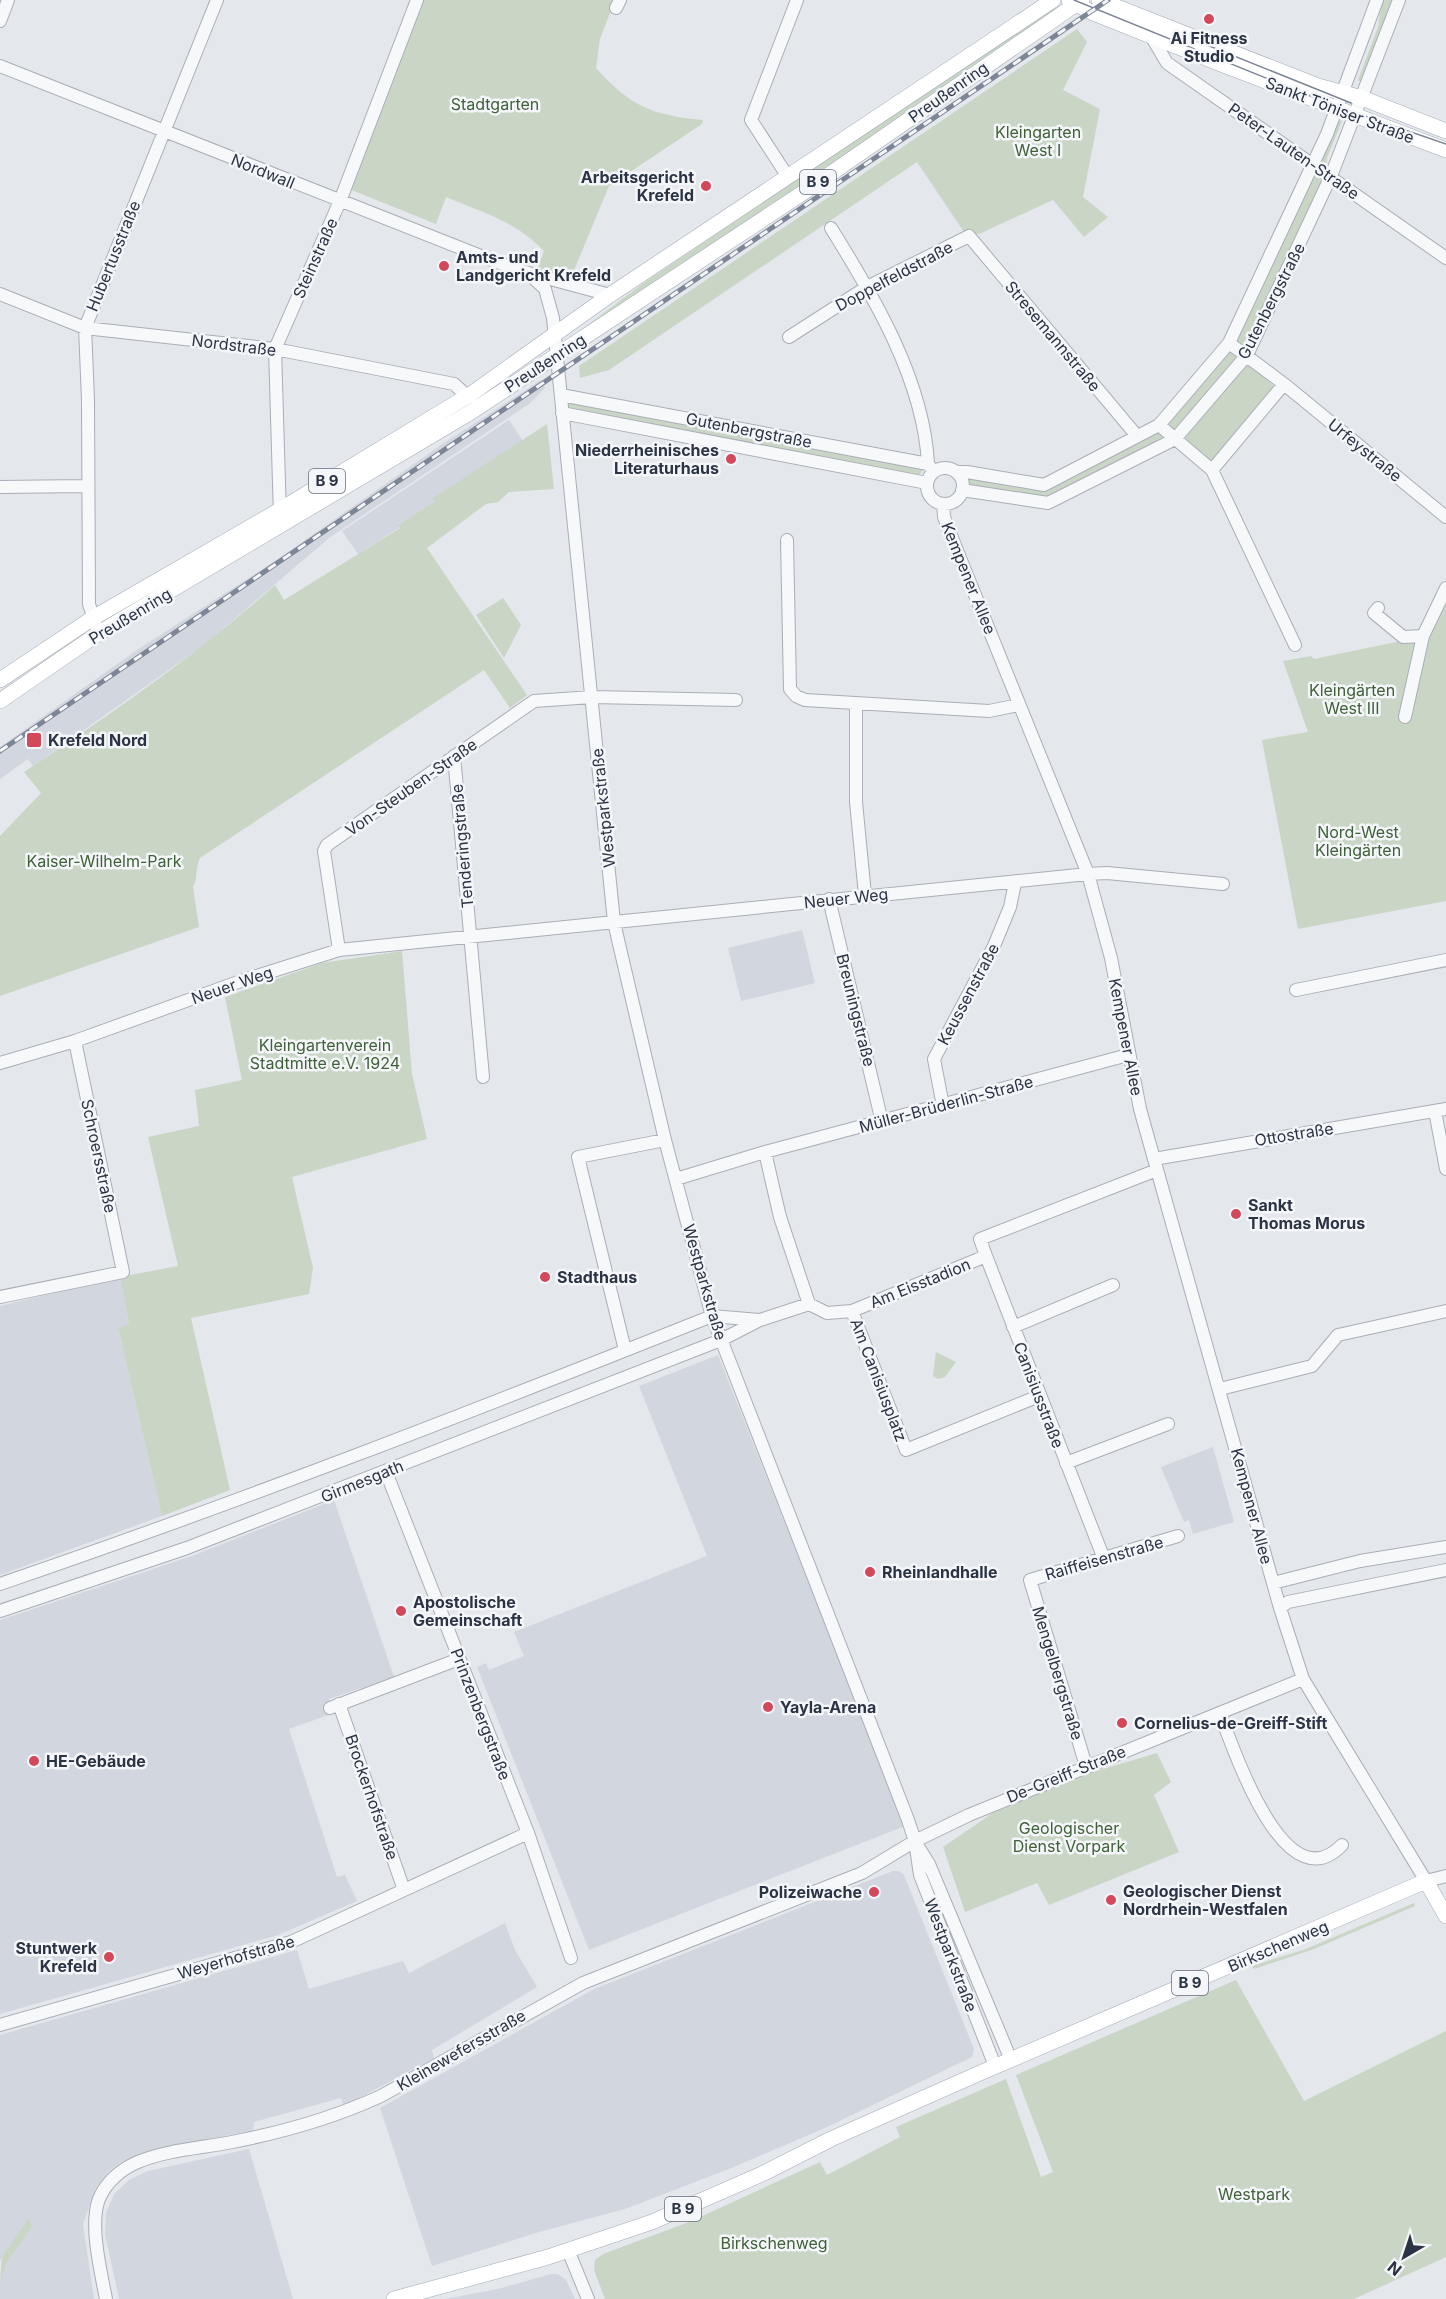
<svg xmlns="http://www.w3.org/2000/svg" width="1446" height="2299" viewBox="0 0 1446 2299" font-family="Inter,sans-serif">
<rect width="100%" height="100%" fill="#e4e7ec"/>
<path fill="#d2d6de" d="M541 380 545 388 529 404 329 538 204 645 33 766 28 759 0 779V747L137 650 275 561 444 443Z
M509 420 523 441 434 498 435 501 399 524 400 527 358 554 342 531Z
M802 930 815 983 741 1001 728 948Z
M120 1277 129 1324 118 1328 162 1516 0 1575V1306Z
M718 1355 905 1826 589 1950 477 1667 486 1663 489 1670 524 1656 514 1632 707 1556 639 1386Z
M1213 1447 1234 1522 1193 1534 1189 1520 1184 1522 1161 1467Z
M334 1500 394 1677 329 1699 334 1713 289 1729 337 1877 345 1875 357 1901 278 1935 0 2014V1620L192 1556Z
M893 1871H899L904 1875 974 2049 972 2057 825 2128 729 2169 625 2209 539 2232 432 2266 380 2108 594 1989Z
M505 1923 515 1950 537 1987 432 2050 434 2058 344 2106 341 2098 254 2122 253 2130 149 2152 121 2162 109 2171 96 2188 83 2224 94 2299H0V2280L8 2261 32 2227 29 2218 0 2261V2035L297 1950 309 1989 403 1961 409 1973Z
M249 2149 293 2299H119L105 2234 106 2213 114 2194 129 2180 148 2171Z
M551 2274H558L566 2280 575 2299H445L498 2289Z"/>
<path fill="#c9d6c5" d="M424 0H615L600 39 596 68C631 107 652 115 703 120L702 124 609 186 570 280 538 267 544 251C517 222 482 212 446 197L436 224 349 189Z
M1382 0H1394L1363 83 1358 80 1378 27Z
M1053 6 1057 10 910 113 581 334V330L645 282Z
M1077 29 1087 42 1063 90 1100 109 1083 197 1108 217 1084 237 1053 200 979 234 964 232 917 162 609 370 580 378 579 366Z
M1338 120 1342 121 1327 158 1323 181 1278 286 1250 365 1276 388 1212 466 1174 436 1048 500 967 486 968 477 1044 485 1161 421 1231 345Z
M567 399 915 465 923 469 919 476 568 409Z
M547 424 554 489 509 492 498 502 486 504 427 548 527 695 510 708 484 670 200 858C195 868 198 879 193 887L199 927 0 996V836L41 793 24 772C110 714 197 655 275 585L284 600 400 528 398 525 435 501 433 498Z
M503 598 521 625 504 658 476 615Z
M1446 598V901L1298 929 1262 740 1308 732 1283 661 1311 656 1314 659 1396 642 1426 640Z
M402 951 412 1074 427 1139 292 1177 313 1268 309 1294 191 1318 230 1490 162 1516 118 1328 129 1324 120 1277 178 1266 148 1137 199 1126 195 1090 242 1080 225 997 322 963Z
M936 1352 956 1362 945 1377 938 1379 933 1376Z
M1157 1753 1171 1782 1154 1795 1179 1852 1049 1905 1037 1883 965 1912 943 1847 1022 1793Z
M1414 1903 1415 1906 1314 1949 1254 1969 1252 1966 1306 1949Z
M1236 1980 1304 2101 1446 2031V2257L1354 2299H605L594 2270 595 2260 603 2254 689 2222 820 2162 827 2175 900 2137 896 2127 1006 2079 1041 2177 1053 2172 1016 2075Z
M29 2217 32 2227 8 2261 0 2280 2 2257Z"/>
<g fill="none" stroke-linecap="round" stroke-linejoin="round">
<g stroke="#a9aeb7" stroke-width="14">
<path id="minor" d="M616 8 620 0
M0 21 8 0
M1151 36 1167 63 1446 258
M0 66 486 258 528 273 610 295
M788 177 751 120 797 0
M831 228C874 297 924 381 928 464
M528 273 545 289 553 318 614 922 619 944 665 1140 712 1316 908 1820 915 1841 920 1875 995 2066
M0 294 85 328 275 349 454 384 467 396
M789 337 867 287 969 236 1137 436
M1284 384 1446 517
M561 395 928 464 934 472
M562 413 927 483
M1159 425 1212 470 1295 645
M927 486a18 18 0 1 1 36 0a18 18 0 1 1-36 0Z
M1212 470 1284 384 1229 343
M956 472H967L1044 485 1159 425 1229 343 1327 134 1377 0
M0 487 87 486
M962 490 1048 503 1175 439 1247 355 1331 176 1399 0
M943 504 944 517 956 548 1088 874 1111 958 1140 1109 1280 1608 1303 1679 1426 1881 1446 1876
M280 517 275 349 340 201 417 0
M787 540 790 689 796 696 805 700 989 711 1019 705
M1378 608 1374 613 1403 637 1423 636 1446 588
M96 626 89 604 88 400 85 328 217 0
M856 703V802L865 895
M1405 717 1423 636
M454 756 483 1077
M829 899 882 1122
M339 950 324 851 327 845 534 701 592 697 736 700
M1296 990 1446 960
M0 1063 75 1041 241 981 339 950 1088 874 1107 873 1223 884
M943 1106 934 1059 994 946 1010 907 1015 883
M1435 1111 1446 1169
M765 1152 780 1217 809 1304
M1154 1159 1446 1109
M676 1179 765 1152 1128 1055
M986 1256 1104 1559
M0 1297 123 1272 75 1041
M852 1311 906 1450 1039 1396
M1013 1327 1113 1285
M625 1350 578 1157 665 1140
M1220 1389 1312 1366 1338 1335 1446 1311
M1066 1463 1168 1424
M386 1472 528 1833 571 1958
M1273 1583 1360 1561 1446 1547
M0 1584C240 1502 476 1410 712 1316L759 1320
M1280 1608 1288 1602 1446 1570
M0 1611 187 1548 721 1340 760 1320 809 1304 827 1313 852 1311 986 1256 980 1239 1157 1170
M339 1704 404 1890
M330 1708 459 1659
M1220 1714C1235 1752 1285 1904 1342 1845
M1086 1766 1030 1580 1178 1536
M917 1845 929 1864 1011 2060
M0 2025 291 1942 528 1833
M568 2250 588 2299
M106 2299C101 2272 89 2225 99 2199 106 2182 121 2169 138 2162 166 2150 202 2148 232 2142 284 2132 333 2118 381 2096L583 1983 862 1873 915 1841 969 1815 1303 1679"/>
</g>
<g stroke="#a3abb8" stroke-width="16">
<path id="major" d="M1069 0 1091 12 1221 64 1446 150
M1099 0 1318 86 1362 98 1446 131
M0 680 93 618 278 511 471 394 610 295 1053 0
M0 701 99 633 471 412 804 192 1082 0
M394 2299 548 2257 652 2222 764 2173 831 2139 980 2073 1426 1881 1446 1916"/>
</g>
<use href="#minor" stroke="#f7f8fa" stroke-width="12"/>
<use href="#major" stroke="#fff" stroke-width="15"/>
<path stroke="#7d8696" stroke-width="1.5" d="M1074 0 1330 104 1446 144
M1192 39 1351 103"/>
<g stroke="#7d8696" stroke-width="5">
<path id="rail" d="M0 751 1108 0"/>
</g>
<use href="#rail" stroke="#f4f6f9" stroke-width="3" stroke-dasharray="9" stroke-linecap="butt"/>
</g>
<g fill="#d1495b" stroke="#f4f6f9" stroke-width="2">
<circle cx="1209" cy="19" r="6"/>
<circle cx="706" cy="186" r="6"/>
<circle cx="444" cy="266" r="6"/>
<circle cx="731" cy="459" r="6"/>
<rect x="26" y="732" width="16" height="16" rx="3"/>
<circle cx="1236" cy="1214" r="6"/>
<circle cx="545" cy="1277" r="6"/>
<circle cx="870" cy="1572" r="6"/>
<circle cx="401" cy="1611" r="6"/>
<circle cx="768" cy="1707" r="6"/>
<circle cx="1122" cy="1723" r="6"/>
<circle cx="34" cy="1761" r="6"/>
<circle cx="874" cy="1892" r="6"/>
<circle cx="1111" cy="1900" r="6"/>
<circle cx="109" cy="1957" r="6"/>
</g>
<g text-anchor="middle" stroke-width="5" stroke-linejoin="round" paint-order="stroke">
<g fill="#f4f6f9" stroke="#676e7b" stroke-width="1.5">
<rect x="800" y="170" width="36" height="24" rx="4.5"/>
<rect x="309" y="469" width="36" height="24" rx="4.5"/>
<rect x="1172" y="1971" width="36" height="24" rx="4.5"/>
<rect x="665" y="2197" width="36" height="24" rx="4.5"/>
</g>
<g font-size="15" font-weight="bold" fill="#2b3445">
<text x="818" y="187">B 9</text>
<text x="327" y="486">B 9</text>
<text x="1190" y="1988">B 9</text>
<text x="683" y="2214">B 9</text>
</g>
<g font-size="16" font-weight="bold" fill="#2b3445" stroke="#f4f6f9" text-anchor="start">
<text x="1209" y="44" text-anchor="middle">Ai Fitness<tspan x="1209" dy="18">Studio</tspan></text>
<text x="694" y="183" text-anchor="end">Arbeitsgericht<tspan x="694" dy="18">Krefeld</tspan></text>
<text x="456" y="263">Amts- und<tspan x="456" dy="18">Landgericht Krefeld</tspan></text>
<text x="719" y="456" text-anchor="end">Niederrheinisches<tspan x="719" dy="18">Literaturhaus</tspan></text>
<text x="48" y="746">Krefeld Nord</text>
<text x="1248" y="1211">Sankt<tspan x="1248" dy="18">Thomas Morus</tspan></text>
<text x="557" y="1283">Stadthaus</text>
<text x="882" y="1578">Rheinlandhalle</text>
<text x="413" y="1608">Apostolische<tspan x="413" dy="18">Gemeinschaft</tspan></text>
<text x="780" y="1713">Yayla-Arena</text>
<text x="1134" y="1729">Cornelius-de-Greiff-Stift</text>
<text x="46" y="1767">HE-Gebäude</text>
<text x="1123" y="1897">Geologischer Dienst<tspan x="1123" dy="18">Nordrhein-Westfalen</tspan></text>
<text x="862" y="1898" text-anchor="end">Polizeiwache</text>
<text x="97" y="1954" text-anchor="end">Stuntwerk<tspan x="97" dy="18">Krefeld</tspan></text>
</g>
<g font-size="16" fill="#2b3445" stroke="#f4f6f9">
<text transform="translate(948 92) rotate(-35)" y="6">Preußenring</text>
<text transform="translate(1340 110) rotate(21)" y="6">Sankt Töniser Straße</text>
<text transform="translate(1294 151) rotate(35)" y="6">Peter-Lauten-Straße</text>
<text transform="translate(263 171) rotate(22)" y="6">Nordwall</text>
<text transform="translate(113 256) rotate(-68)" y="6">Hubertusstraße</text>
<text transform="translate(315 258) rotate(-66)" y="6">Steinstraße</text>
<text transform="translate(894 276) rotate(-28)" y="6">Doppelfeldstraße</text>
<text transform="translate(1271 301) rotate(-63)" y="6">Gutenbergstraße</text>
<text transform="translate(1053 336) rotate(50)" y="6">Stresemannstraße</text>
<text transform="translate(234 345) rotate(7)" y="6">Nordstraße</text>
<text transform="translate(545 363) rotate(-33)" y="6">Preußenring</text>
<text transform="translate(749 430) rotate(11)" y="6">Gutenbergstraße</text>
<text transform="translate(1365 450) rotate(39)" y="6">Urfeystraße</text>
<text transform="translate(969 578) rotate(68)" y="6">Kempener Allee</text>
<text transform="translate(130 616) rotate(-31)" y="6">Preußenring</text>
<text transform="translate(411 787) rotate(-35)" y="6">Von-Steuben-Straße</text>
<text transform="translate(603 808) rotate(-96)" y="6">Westparkstraße</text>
<text transform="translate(462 846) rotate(-95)" y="6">Tenderingstraße</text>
<text transform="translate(846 898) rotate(-6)" y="6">Neuer Weg</text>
<text transform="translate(232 985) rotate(-19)" y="6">Neuer Weg</text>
<text transform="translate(968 994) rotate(-62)" y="6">Keussenstraße</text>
<text transform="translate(856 1010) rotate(76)" y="6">Breuningstraße</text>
<text transform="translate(1126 1037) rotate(79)" y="6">Kempener Allee</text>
<text transform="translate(946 1104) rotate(-15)" y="6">Müller-Brüderlin-Straße</text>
<text transform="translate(1294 1134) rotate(-9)" y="6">Ottostraße</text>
<text transform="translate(99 1156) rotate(78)" y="6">Schroersstraße</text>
<text transform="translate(705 1282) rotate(74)" y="6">Westparkstraße</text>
<text transform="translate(920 1283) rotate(-22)" y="6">Am Eisstadion</text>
<text transform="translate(879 1380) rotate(69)" y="6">Am Canisiusplatz</text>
<text transform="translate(1039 1395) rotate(69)" y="6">Canisiusstraße</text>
<text transform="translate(362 1481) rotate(-22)" y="6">Girmesgath</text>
<text transform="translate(1252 1506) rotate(75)" y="6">Kempener Allee</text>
<text transform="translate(1104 1558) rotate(-16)" y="6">Raiffeisenstraße</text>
<text transform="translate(1058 1673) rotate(73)" y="6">Mengelbergstraße</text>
<text transform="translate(481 1714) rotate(69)" y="6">Prinzenbergstraße</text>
<text transform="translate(1066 1774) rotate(-22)" y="6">De-Greiff-Straße</text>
<text transform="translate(372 1797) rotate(71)" y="6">Brockerhofstraße</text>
<text transform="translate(1278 1946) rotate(-23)" y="6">Birkschenweg</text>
<text transform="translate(951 1955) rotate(69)" y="6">Westparkstraße</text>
<text transform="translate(236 1957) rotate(-16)" y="6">Weyerhofstraße</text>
<text transform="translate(461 2050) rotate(-30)" y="6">Kleinewefersstraße</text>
</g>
<g font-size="16" fill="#3f6138" stroke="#f4f6f9">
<text x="495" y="110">Stadtgarten</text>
<text x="1038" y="138">Kleingarten<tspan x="1038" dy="18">West I</tspan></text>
<text x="1352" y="696">Kleingärten<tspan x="1352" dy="18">West III</tspan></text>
<text x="1358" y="838">Nord-West<tspan x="1358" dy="18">Kleingärten</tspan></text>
<text x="104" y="867">Kaiser-Wilhelm-Park</text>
<text x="325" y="1051">Kleingartenverein<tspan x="325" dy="18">Stadtmitte e.V. 1924</tspan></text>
<text x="1069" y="1834">Geologischer<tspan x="1069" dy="18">Dienst Vorpark</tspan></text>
<text x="1254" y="2200">Westpark</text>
<text x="774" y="2249">Birkschenweg</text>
</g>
</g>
<g transform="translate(1404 2257) rotate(219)" stroke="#f4f6f9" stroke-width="4.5" paint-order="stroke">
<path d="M0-4.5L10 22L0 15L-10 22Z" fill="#2b3445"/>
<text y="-9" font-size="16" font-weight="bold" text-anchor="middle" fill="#2b3445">N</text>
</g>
</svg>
